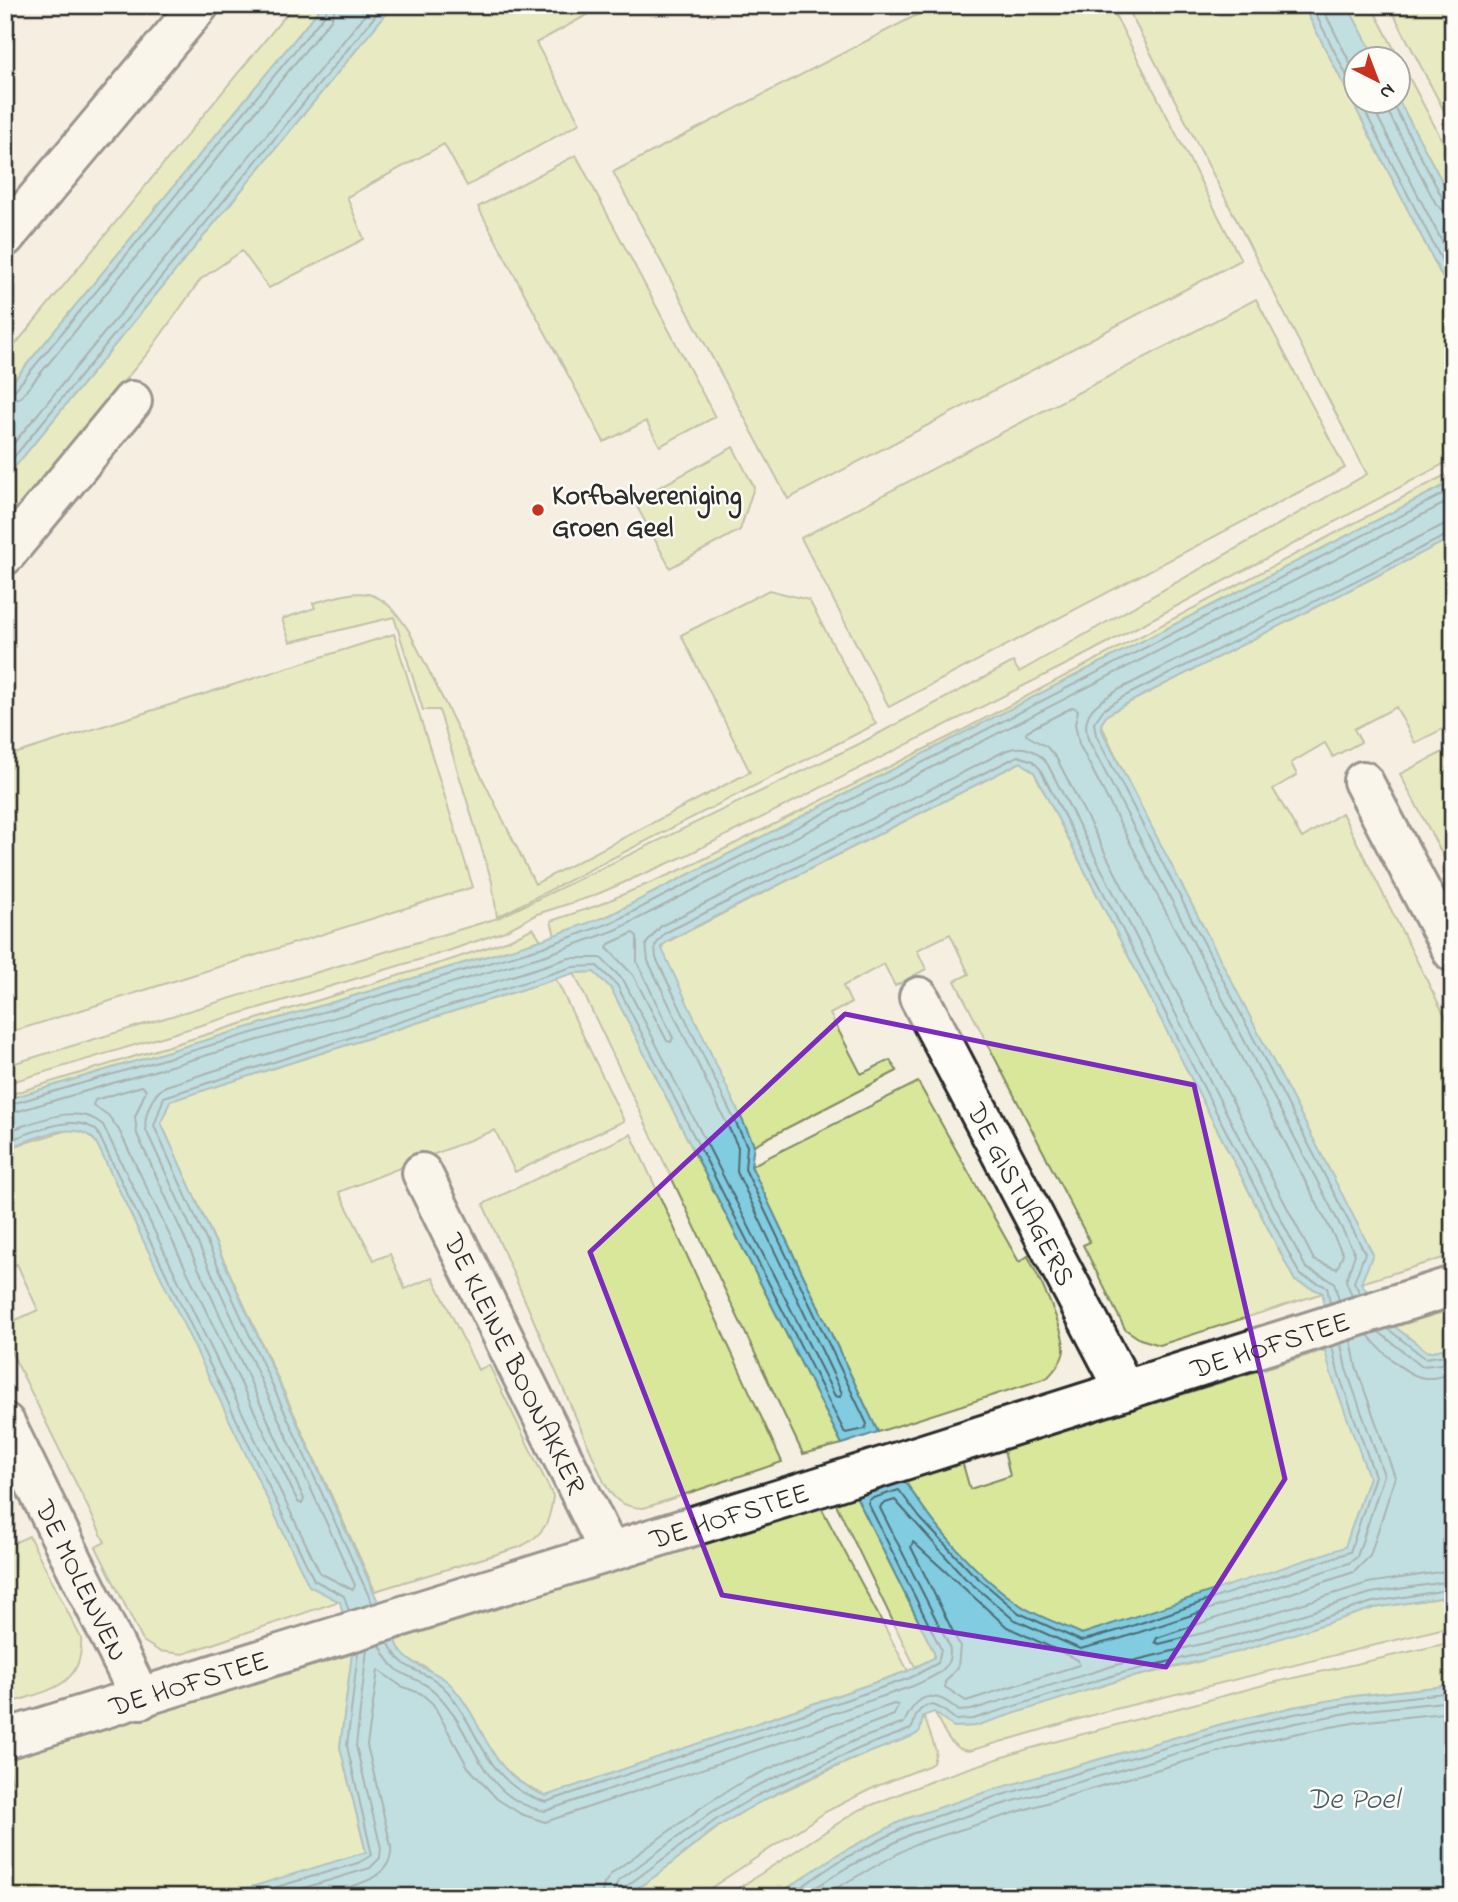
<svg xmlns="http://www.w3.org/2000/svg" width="1458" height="1902" viewBox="0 0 1458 1902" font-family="'Indie Flower',sans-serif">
<rect width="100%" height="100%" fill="#f5efe1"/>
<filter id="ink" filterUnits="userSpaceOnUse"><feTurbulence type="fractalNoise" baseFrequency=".0143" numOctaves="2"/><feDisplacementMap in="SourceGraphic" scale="14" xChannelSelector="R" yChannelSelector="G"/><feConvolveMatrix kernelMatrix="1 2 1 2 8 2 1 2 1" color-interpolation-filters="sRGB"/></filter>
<g filter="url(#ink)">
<path fill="#d8e79a" stroke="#828962" stroke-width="2" d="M294 5H323L5 391V357Z
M393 5H605L536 43 580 123 467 186 444 144 347 197 364 239 269 288 242 251 201 279 148 353 5 521V479Z
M936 5H1110L1241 260 788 499 613 172Z
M1126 5H1303L1453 298V459L1077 659 687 855 593 896 537 914 505 931 448 951 5 1084V1066L498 918 857 745 1013 662 1019 672 1367 474Z
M1347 5H1371L1453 161V202L1399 101 1398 60 1376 59Z
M1389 5H1453V128Z
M576 155 715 417 660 446 646 421 604 442 478 207Z
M1256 299 1345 468 889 707 801 538Z
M733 447 754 487 740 530 670 568 634 501Z
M1453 471V481L610 915 555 936 551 921 596 906 692 865 961 731Z
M1453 537V724L1415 743 1396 707 1354 729 1361 742 1333 757 1325 743 1291 763 1297 775 1273 789 1302 838 1342 813 1453 1032V1255L1361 1283 1101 724 1107 715 1126 704Z
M769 590 809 600 876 724 497 917 492 882 439 710H423L394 617 290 642 282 619 315 608 313 603C363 589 378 584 409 631L535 884 750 772 681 635Z
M394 634 473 887 5 1034V757Z
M1453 747V875L1400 774Z
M1021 762 1034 772 1295 1281 1323 1293 1160 1345 1140 1339 1125 1329 1083 1245 1090 1242 955 981 969 974 950 934 917 950 926 969 895 986 884 964 843 986 851 1003 830 1014 861 1074 890 1060 897 1071 754 1145 662 955 663 944Z
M533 928 541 940 5 1100V1096L450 960 509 940Z
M594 972 611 988 842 1444 803 1454 574 973Z
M556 979 624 1121 515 1172 495 1130 339 1192 374 1260 390 1254 405 1289 433 1277 478 1370 489 1365 553 1496C550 1522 544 1535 520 1547L375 1591 161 1123 170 1101Z
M918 1082 1019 1262 1028 1256C1038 1277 1065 1328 1064 1350 1063 1361 1055 1370 1047 1378L878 1432 751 1166Z
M71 1129 84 1131 96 1142 340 1601 183 1654 159 1651 143 1641 96 1547 105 1542 5 1339V1325L38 1310 17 1264 5 1268V1149Z
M631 1134 782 1462 644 1508C622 1507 614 1501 604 1482L483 1204Z
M1453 1309V1347L1428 1352 1395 1327Z
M1325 1350 1369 1477 1345 1548 1118 1623 1082 1634C1063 1625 1041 1618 1023 1607 976 1577 934 1527 905 1481L962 1461 970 1489 1010 1476 1004 1450Z
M856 1496 934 1652V1658L915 1667 836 1504Z
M821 1507 908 1671 546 1796 514 1779 490 1752 466 1706 426 1667 405 1659 395 1640Z
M5 1518 16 1542 29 1536 81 1638C84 1689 45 1690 5 1705Z
M1453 1596V1626L1103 1712 969 1751C949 1749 942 1727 934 1711L954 1727 975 1726 1120 1680 1191 1664 1374 1608Z
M1453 1642V1685L1355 1696 1293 1707 1222 1724 1087 1763 905 1819 774 1897H725L857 1811 939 1778 1028 1749 1267 1684Z
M352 1654 340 1747 366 1853 218 1897H5V1788L13 1785 6 1760Z
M924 1716 936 1751 933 1763 928 1766 877 1786 827 1811 697 1897H621L654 1877 721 1825 759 1802 863 1755 917 1734Z"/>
<path fill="#81cce0" stroke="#5f8c98" stroke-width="2" fill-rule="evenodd" d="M323 5H393L5 479V391Z
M1303 5H1347L1376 59 1356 60V102L1399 101 1453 202V298Z
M1453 481V537L1126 704 1107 715 1101 724 1102 731 1373 1254 1361 1283 1395 1327 1428 1352 1453 1347V1596L1374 1608 1238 1652 1120 1680 975 1726 954 1727 934 1712 923 1716 920 1731 913 1736C848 1760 781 1787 722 1824 688 1847 659 1879 621 1897H218L366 1852 340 1747 352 1654 340 1602 309 1586 96 1142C77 1116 30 1141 5 1149V1100L541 940 610 915ZM1021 762 1034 772 1295 1281 1323 1293 1325 1350 1331 1374 1369 1477 1345 1547 1082 1634C1063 1625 1041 1618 1023 1607 976 1576 934 1527 905 1481L856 1496 934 1652V1658L908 1671 546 1796C485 1772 489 1728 452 1686 437 1669 412 1668 400 1650L161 1123 170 1101 574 973 594 972 611 988 842 1444 878 1432 751 1166 754 1145 661 947 669 940Z
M1453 1685V1897H774L838 1854 905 1819 992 1790 1222 1724 1293 1707 1355 1696Z"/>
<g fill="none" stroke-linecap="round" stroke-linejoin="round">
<path stroke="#4d6b73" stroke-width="2" d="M1311 5 1356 94
M1321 5 1356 75
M1360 102 1453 282
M1370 102 1453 263
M1383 102 1436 204 1444 211 1453 212
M1392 102 1443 199 1453 204
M5 394 14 391 326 13 327 5
M5 403 21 397 332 18 336 5
M5 454 373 5
M5 468 384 5
M1073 707 1078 710 1075 724 1079 744 1343 1254 1337 1269 1314 1260 1057 759 1047 747 1026 735 1027 731Z
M633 933 637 936V962L673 1038 671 1042 667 1041 633 975 607 948 609 944Z
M142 1086 146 1090 135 1117 137 1134 304 1499 302 1504 298 1502 119 1130 108 1115 93 1105 95 1100Z
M5 1106 543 947 613 922 1453 489
M5 1115 546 955 616 930 1453 499
M5 1132C35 1123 77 1101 103 1125L320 1573 353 1590 355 1585 146 1130C143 1115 153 1093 166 1086L569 958H601L624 981 835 1396 840 1397 842 1393 737 1172 738 1147 648 961 646 944 661 926 1007 750C1025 744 1037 750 1048 765L1306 1268 1334 1282 1339 1300
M5 1141C32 1134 73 1111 97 1131L314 1580 344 1596 349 1611
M1360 1293 1354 1282 1365 1253 1096 735 1094 723 1103 710 1123 697 1453 532
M1352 1296 1346 1281 1355 1254 1088 739C1080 712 1098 702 1118 690L1443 525 1453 523
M1388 1329 1425 1358 1453 1354
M1379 1332 1421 1366 1453 1363
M1368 1335C1380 1350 1406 1376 1425 1378 1434 1379 1444 1375 1453 1374
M1351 1340 1356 1366 1395 1477 1370 1556 1354 1572 1157 1638 1155 1642 1159 1644 1231 1626 1368 1583 1453 1570
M913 1542 1007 1627 1078 1660 1079 1665 966 1701 945 1687V1682L958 1667 960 1646 911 1547Z
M372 1603 154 1126 164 1097 572 967 597 966 617 985 845 1433 865 1429 867 1424 745 1169 747 1146 656 958 655 946 665 933 1018 756 1033 761 1040 769 1300 1275 1327 1287 1330 1303
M388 1642C405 1678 426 1666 448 1692 482 1734 487 1786 546 1802L910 1678 938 1663 941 1649 868 1503 870 1499 899 1490 920 1518 971 1572 1019 1613 1081 1641 1120 1630 1350 1552 1375 1476 1338 1372 1332 1346
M380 1645C398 1685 415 1670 439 1696 476 1735 480 1799 545 1811L913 1686C932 1677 955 1671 949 1645L880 1508 882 1504 895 1500 965 1578 1013 1619 1080 1649 1122 1638 1349 1563 1357 1557 1384 1475 1346 1369 1341 1344
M243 1897 358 1863 372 1855 347 1746 358 1652
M274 1897 370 1868 380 1858 381 1848 356 1746 367 1649
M311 1897C338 1889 395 1884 391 1846L367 1745 378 1670 401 1686 422 1694 433 1704 468 1767 497 1799 521 1814 545 1822 894 1704 898 1705 894 1715 852 1731 747 1779 706 1804 612 1873 604 1884 601 1897
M612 1897 618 1881 712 1812 752 1788 856 1740 904 1723C917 1693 934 1688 959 1711L971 1710 1116 1665 1234 1636 1371 1593 1453 1581
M621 1897 624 1888 717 1819 756 1796 860 1748 911 1729C915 1724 913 1720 917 1714 930 1695 944 1711 956 1720L973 1719 1118 1674 1237 1645 1373 1602 1453 1589
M786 1897 841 1860 907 1826 995 1797 1223 1731 1294 1714 1356 1703 1453 1692
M801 1897 846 1868 911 1834 997 1806 1226 1739 1296 1723 1357 1711 1453 1701
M820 1897 915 1844 1094 1788 1228 1749 1298 1733 1358 1722 1453 1712"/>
<g stroke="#2b2b2b" stroke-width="44">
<g id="minor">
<path d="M5 237 199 5"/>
<path d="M5 555 132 401"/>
<path d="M1363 781 1453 952"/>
<path id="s1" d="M919 997 1125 1390"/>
<path id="s2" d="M422 1173 609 1551"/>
<path id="s3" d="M5 1423 141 1699"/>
<path id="s4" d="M5 1739 816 1488 1453 1286"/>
</g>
</g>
<use href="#minor" stroke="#fdfcf7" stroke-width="38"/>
</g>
</g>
<path d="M0 0H1458V1902H0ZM845 1014 1194 1085 1285 1479 1166 1667 722 1595 590 1252Z" fill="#f5efe1" fill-opacity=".55" fill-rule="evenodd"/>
<path fill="none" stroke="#7b2cbf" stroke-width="5" stroke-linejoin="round" d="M845 1014 1194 1085 1285 1479 1166 1667 722 1595 590 1252Z"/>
<circle fill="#c8321e" stroke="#fdfcf7" stroke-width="2.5" cx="538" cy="510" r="7"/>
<g text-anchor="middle" stroke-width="5" stroke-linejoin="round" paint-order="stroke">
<g font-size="28" font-weight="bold" fill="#2b2b2b" stroke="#fdfcf7" text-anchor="start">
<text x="552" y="504">Korfbalvereniging<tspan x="552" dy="32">Groen Geel</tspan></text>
</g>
<g font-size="28" fill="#2b2b2b" stroke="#fdfcf7">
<text dy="10" stroke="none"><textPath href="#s1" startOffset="222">DE GISTJAGERS</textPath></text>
<text dy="10" stroke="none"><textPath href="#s4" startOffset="1325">DE HOFSTEE</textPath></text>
<text dy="10" stroke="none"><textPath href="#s2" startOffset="212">DE KLEINE BOONAKKER</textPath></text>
<text dy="10" stroke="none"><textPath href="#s4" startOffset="758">DE HOFSTEE</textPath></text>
<text dy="10" stroke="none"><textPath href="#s3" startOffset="175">DE MOLENVEN</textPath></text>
<text dy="10" stroke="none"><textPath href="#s4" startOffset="192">DE HOFSTEE</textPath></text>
</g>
<g font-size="30" font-style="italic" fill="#455b61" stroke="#fdfcf7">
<text x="1353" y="1808">De Poel</text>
</g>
</g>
<rect width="1458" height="1902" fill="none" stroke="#fdfcf7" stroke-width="28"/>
<rect x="14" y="14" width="1430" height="1874" fill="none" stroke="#2b2b2b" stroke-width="2.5" filter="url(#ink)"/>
<g transform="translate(1377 80) rotate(138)"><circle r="33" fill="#fdfcf7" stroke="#a9a8a5" stroke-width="2"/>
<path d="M0-5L12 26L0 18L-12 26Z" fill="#c8321e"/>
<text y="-10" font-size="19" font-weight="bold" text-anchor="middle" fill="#2b2b2b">N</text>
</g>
</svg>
